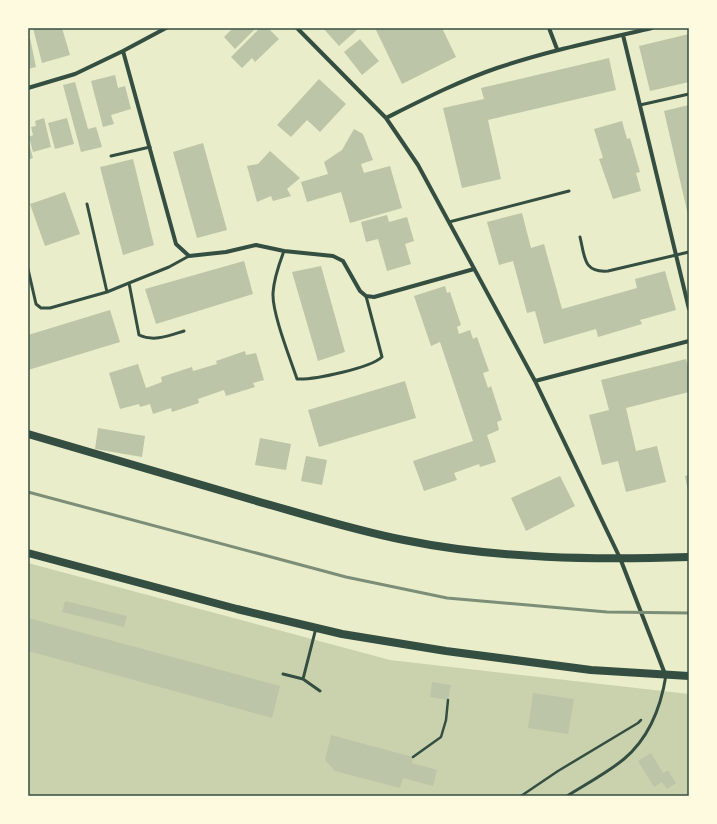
<svg xmlns="http://www.w3.org/2000/svg" width="717" height="824" viewBox="0 0 717 824" font-family="Quicksand,sans-serif">
<rect width="100%" height="100%" fill="#e9edc9"/>
<path fill="#cad2ad" d="M28 563 390 660 689 694V796H28Z"/>
<path fill="#bcc5a7" d="M33 28H62L70 55 42 63Z
M233 28H256L235 49 224 37Z
M260 28H268L279 39 255 62 252 58 242 68 231 57Z
M323 28H359L339 46Z
M375 28H442L456 57 402 84Z
M689 34V82L650 91 639 46Z
M28 38H30L36 67 28 69Z
M360 39 379 61 362 75 344 52Z
M609 58 616 90 488 120 501 179 462 188 443 108 484 99 481 88Z
M115 75 118 88 125 86 131 109 111 115 114 124 103 127 91 81Z
M319 79 346 104 320 132 307 120 291 137 277 125Z
M75 82 88 129 96 127 102 147 81 152 63 85Z
M689 105V215H688L664 111Z
M44 118 51 147 33 152 29 137 33 135 31 127 36 126 35 121Z
M67 118 74 144 55 149 48 123Z
M622 121 627 139 630 138 640 172 636 173 641 191 613 199 599 159 603 158 594 129Z
M354 129 363 134 373 160 361 164 364 173 390 166 402 208 350 223 341 192 307 202 301 182 328 174 324 162 342 150Z
M28 141 33 158 28 160Z
M203 143 227 230 197 238 173 152Z
M270 151 300 178 287 189 291 196 273 201 271 196 257 202 247 166 258 164Z
M133 159 154 245 123 255 100 167Z
M65 192 80 234 45 246 30 204Z
M522 213 531 248 544 244 562 309 637 288 635 279 665 271 676 310 640 320 642 324 598 337 596 329 544 344 535 311 527 313 513 261 499 265 487 222Z
M387 215 389 222 407 217 414 241 405 244 411 264 387 271 378 239 366 242 361 222Z
M244 261 253 294 156 324 145 289Z
M321 266 345 352 318 361 292 272Z
M445 286 447 293 450 292 461 325 457 327 459 334 470 330 473 339 477 337 489 371 483 373 488 388 491 386 502 420 497 422 499 430 487 435 496 462 480 467 479 464 454 473 457 480 424 491 413 461 473 441 440 342 431 346 414 296Z
M110 310 120 342 28 370V335Z
M245 351 246 355 256 353 264 380 253 383 255 387 226 396 224 390 198 399 199 403 172 412 171 408 153 414 150 404 140 407 139 404 120 409 109 373 138 364 146 388 162 382 161 377 192 367 193 371 217 364 216 361Z
M686 359 689 371V392L626 408 636 451 657 446 666 482 626 492 618 461 602 465 589 415 609 410 601 380Z
M405 381 416 418 319 447 308 410Z
M98 428 145 436 142 457 95 449Z
M260 438 291 444 286 470 255 465Z
M306 456 327 460 322 485 301 481Z
M689 475V491H688L685 476Z
M560 476 575 506 526 531 511 498Z
M65 601 127 616 124 627 62 612Z
M28 618 280 686 272 718 28 651Z
M432 682 451 685 448 700 430 697Z
M533 693 574 699 568 734 528 728Z
M331 735 413 757 412 763 437 770 433 786 403 778 400 788 335 771 325 760Z
M651 753 663 773 668 770 676 783 667 789 662 782 654 787 638 761Z"/>
<g fill="none" stroke-linecap="round" stroke-linejoin="round">
<path stroke="#344e41" stroke-width="2.5" d="M413 757 441 737 446 720 448 700
M521 796 558 771 638 723 641 720"/>
<path stroke="#344e41" stroke-width="3" d="M640 105 689 94
M111 156 150 147
M87 204 107 292
M449 222 569 191
M580 237C585 257 583 273 608 271L689 252
M284 251C279 264 274 278 273 293 272 313 290 358 297 379 314 380 370 368 382 357L366 296
M28 269 36 304 41 308H50L107 292 129 283
M184 331C168 336 154 342 139 335L129 283 169 267 189 256
M316 628 303 679 320 691
M283 674 303 679
M567 796C586 784 607 773 624 759 649 738 661 707 666 675"/>
<path stroke="#344e41" stroke-width="4" d="M297 28 386 118 418 165 535 381 620 558 665 674
M549 28 557 49
M623 35 689 309
M123 51 176 244 189 256 226 252 256 245 284 251 333 256 343 261 360 291 366 296 374 297 474 269
M28 88 75 74 123 51 166 28
M386 118C422 100 459 81 497 68 548 51 600 40 652 28
M535 381 689 341"/>
<path stroke="#344e41" stroke-width="8" d="M28 434C103 456 178 478 253 500 303 514 353 530 404 540 497 559 594 560 689 557
M28 553 237 609 342 634 446 651 591 670 689 676"/>
<path stroke="#7c8e77" stroke-width="3" d="M28 492 346 577 447 598 607 612 689 613"/>
</g>
<rect width="717" height="824" fill="none" stroke="#fefae0" stroke-width="58"/>
<rect x="29" y="29" width="659" height="766" fill="none" stroke="#344e41" stroke-width="1.5"/>
</svg>
